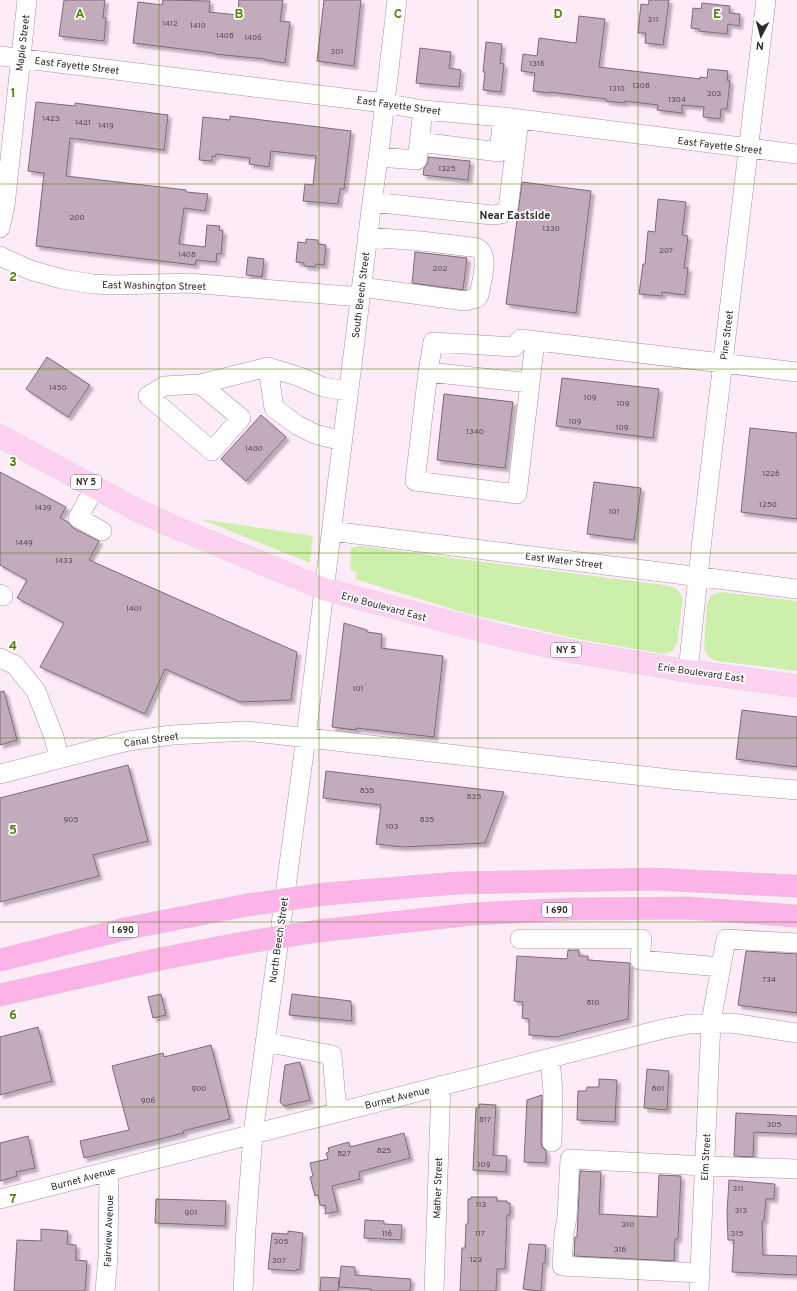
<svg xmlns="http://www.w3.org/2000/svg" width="797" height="1291" viewBox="0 0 797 1291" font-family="Overpass,sans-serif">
<defs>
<filter id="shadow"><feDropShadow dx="3.5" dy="3.5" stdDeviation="1" flood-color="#0004"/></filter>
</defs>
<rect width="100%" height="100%" fill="#feebf8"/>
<path fill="#cdefac" d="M201 519 313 536 310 563Z
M360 546 671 586 678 590 683 598 677 644 672 651 664 654 578 639 465 613 355 579 357 573 350 569 351 548Z
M721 592 797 601V671L718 661C710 659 707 656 704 648L707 603 711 595Z"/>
<path fill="#c2acbc" stroke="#7d6977" filter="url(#shadow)" d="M64 0H105L103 18H106L104 41 59 36Z
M163 0 210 1 209 12 238 15 239 0H283L280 21 290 22 285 63 265 60V59L214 54V53L133 43 138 2 162 5Z
M324 0H361L354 66 317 61Z
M649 0H669L663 45 645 43 646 33H638L641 4 648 5Z
M702 3 730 6 729 13 740 14 739 26 728 24 727 34 699 31V29L691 28 693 8 701 9Z
M579 16 605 19 599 67 700 79V77L707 78 708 69 728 71 727 80 730 81 727 109H721L720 119 703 117 704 107 682 105V113L657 110 658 105 625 101V103L606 101V99L549 92V93L533 91 535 73 521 71 523 54 537 56 539 38 576 43Z
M486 42 502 44 500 63 504 64 501 92 483 90 485 72H483Z
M420 48 451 52 449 68 461 70 459 87 416 83Z
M36 102 75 106V103L168 115 164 150 70 138 66 176 186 190V192L208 194 205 211 184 208 179 244 205 247 207 225 220 226 219 230 223 231 221 254 217 253 216 262 196 260 195 265 36 246 44 173 28 171Z
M230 116 351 131 344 189H340L338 204 303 201 305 184 313 185 316 156 271 151 269 167 249 164 250 158 216 154 215 157 212 156V161L199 160 203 117 230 120Z
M428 157 470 161 468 180 423 175 424 168 428 162Z
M522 182 591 191 576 313 506 304Z
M658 199 686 202 682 235 688 236 684 268H688L685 295 662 292V296L639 294 643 264H645L648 231 655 232Z
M306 239 318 240V244L326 245 324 265 316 264 315 267 304 266V263L296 262 298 242 306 243Z
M415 252 467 258 463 290 412 283Z
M248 257 264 259 262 277 246 275Z
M47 357 90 385 68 417 26 389Z
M562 378 659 389 653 438 556 426Z
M444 394 513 402 505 468 437 460Z
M261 415 286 437 246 481 221 459Z
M750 428 797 433V519L741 512Z
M0 472 66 507 60 518 68 522 73 528 99 541 89 560 297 652 291 700 240 702 165 669 145 714 40 667 64 623 17 598 27 580 0 565Z
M594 482 641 488 634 540 587 534Z
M344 623 367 630V632L382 634 381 648 443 656 434 737 356 728V730L332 727Z
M4 691 17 740 0 745V692Z
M742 710 797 717V767L736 759Z
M128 765 148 841 93 855 99 876 0 902V798Z
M326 771 410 781 504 792 485 843 402 847 376 844 381 805 323 798Z
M568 950H579V956H588V960L630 963 628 1019 556 1037 529 1035V1019L522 1018 523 1002 514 1001 517 956 567 959Z
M746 951 797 954V1013L738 1005Z
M161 994 166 1015 153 1018 148 997Z
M292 994 351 1001 352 1021 289 1015Z
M38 1027 52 1081 0 1095V1037Z
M211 1045 230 1119 183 1131 184 1133 84 1158 80 1141 129 1130 112 1066 163 1053 164 1057Z
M300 1062 310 1100 284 1106 280 1102 285 1065Z
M647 1069 669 1071 667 1110 644 1108Z
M599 1079 617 1080 615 1122 577 1120 578 1091H586L587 1087H599Z
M542 1095 541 1142 542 1147 546 1151V1163L524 1162 527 1100Z
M479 1104 496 1105 493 1155 507 1156 506 1172 473 1170 476 1108H479Z
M736 1113 797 1116V1134L754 1132 753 1157 734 1156Z
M404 1133 410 1158 359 1172 360 1179 332 1186 338 1211 325 1214 326 1206 320 1205 318 1195 315 1196 310 1177 313 1176 310 1163 328 1159 326 1153 329 1152 328 1148 349 1142 350 1147Z
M28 1136 35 1168 16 1172 17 1176 0 1181V1143Z
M580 1171 601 1172 599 1214 657 1217 659 1175 681 1176 678 1239H675L674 1261 574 1256 575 1237H577Z
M729 1180 775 1184 774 1199H766L764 1221H762L763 1255 797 1256V1275L732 1272 734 1240H728L727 1213Z
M471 1197H497V1201H507V1203H510V1215H507L505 1269H497L496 1291H460L462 1248H465L466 1224H468V1199H471Z
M156 1199 226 1201 225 1226 155 1223Z
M365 1220 384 1221V1224L402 1225 401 1240 364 1238Z
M41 1229 68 1231 67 1244 76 1245V1260L87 1261 85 1291H14L17 1240 41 1241Z
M288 1231 303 1233 300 1270 297 1269 296 1271 268 1269 272 1233 288 1234Z
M529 1244 546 1245 545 1263H543L541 1291 523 1289Z
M341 1266 355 1267V1275L411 1279 410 1291H371V1289L339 1287Z
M321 1277 339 1278 338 1291H320Z"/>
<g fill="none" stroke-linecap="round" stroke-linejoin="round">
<g stroke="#a791a0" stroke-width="20">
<path id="minor" d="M0 56 384 103 423 110 503 117 797 154
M419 142 499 152 503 117
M379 157 417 160 423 110
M372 202 492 215 501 214 508 209 519 120
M0 228 5 206 27 0
M0 256 30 270 62 279 93 284 115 285 189 283 360 297
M361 287 465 301 477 298 479 295C481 284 489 258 480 250 478 248 474 247 471 247L421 241 367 237
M535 341 530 383 428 372 433 342 514 347 521 339 797 372
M268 367 274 408 297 425 315 434 342 441
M428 372 415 481 517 494 530 383
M200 384 241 418 212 451 148 396 164 386 200 384 268 367 300 377 323 387 348 391
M95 487 78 518 102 531
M331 531 797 589
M0 594 3 596
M0 658 15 665 36 691 54 737 59 758
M688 671 703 530 766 0
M0 774 128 741 172 735 246 731 679 780 797 790
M520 939H642L640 960 721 967
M265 1042 332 1055 337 1112
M550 1058 553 1092 552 1142
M0 1199 663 1029 689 1024 732 1023 797 1033
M700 1273 562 1266 564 1234 567 1217 570 1159 705 1166 797 1169
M105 1291 108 1258 109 1171
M243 1291 246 1228 253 1134 306 737 372 202C382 135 389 67 397 0
M434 1291 441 1085
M699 1291 711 1022 726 939 797 943"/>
</g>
<g stroke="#d6d4d5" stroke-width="23">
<path id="major" d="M0 436 137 510 172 526 324 589 502 636 575 652 688 671 797 686"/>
</g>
<g stroke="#d6d4d5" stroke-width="23">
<path id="highway" d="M325 894 457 883 653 879 797 886
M318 931 473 914 571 909 688 908 797 916
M0 960 129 928 247 905
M0 995 160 959 243 943"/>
</g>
<use href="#minor" stroke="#fff" stroke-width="19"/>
<use href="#major" stroke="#fdd2f1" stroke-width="22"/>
<use href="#highway" stroke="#fcb4e8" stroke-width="22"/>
<g stroke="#d6d4d5" stroke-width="23" stroke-linecap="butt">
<path id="highway-bridge" d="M247 905 325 894
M243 943 318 931"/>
</g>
<use href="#highway-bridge" stroke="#fcb4e8" stroke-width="22"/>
</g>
<path fill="none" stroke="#55820c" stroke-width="1" stroke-opacity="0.55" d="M159 0V1291M319 0V1291M478 0V1291M638 0V1291M0 184H797M0 369H797M0 553H797M0 738H797M0 922H797M0 1107H797"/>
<g text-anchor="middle" stroke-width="3.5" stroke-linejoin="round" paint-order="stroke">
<g font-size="8" fill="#554952">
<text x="653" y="22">311</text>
<text x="170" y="26">1412</text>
<text x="198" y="28">1410</text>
<text x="225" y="38">1408</text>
<text x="253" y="40">1406</text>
<text x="337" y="54">301</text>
<text x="537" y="66">1316</text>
<text x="641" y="88">1308</text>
<text x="617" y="91">1310</text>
<text x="714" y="96">303</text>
<text x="677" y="102">1304</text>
<text x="51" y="121">1423</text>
<text x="83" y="125">1421</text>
<text x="106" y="128">1419</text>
<text x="447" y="171">1325</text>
<text x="77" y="220">200</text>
<text x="551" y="231">1330</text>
<text x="666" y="253">207</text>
<text x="187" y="257">1408</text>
<text x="440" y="271">202</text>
<text x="58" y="390">1450</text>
<text x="590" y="400">109</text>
<text x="623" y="406">109</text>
<text x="575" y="424">109</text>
<text x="622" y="430">109</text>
<text x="475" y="434">1340</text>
<text x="254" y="451">1400</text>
<text x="771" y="476">1226</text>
<text x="768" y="507">1250</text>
<text x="43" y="510">1439</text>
<text x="614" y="514">101</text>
<text x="24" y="545">1449</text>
<text x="64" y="563">1433</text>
<text x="134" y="611">1401</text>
<text x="358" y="691">101</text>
<text x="367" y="793">835</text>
<text x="474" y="799">835</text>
<text x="71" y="822">905</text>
<text x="427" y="822">835</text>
<text x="392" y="829">103</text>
<text x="769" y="982">734</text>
<text x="593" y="1005">810</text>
<text x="199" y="1091">900</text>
<text x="658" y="1091">801</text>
<text x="148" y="1103">906</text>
<text x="485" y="1122">817</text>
<text x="774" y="1127">305</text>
<text x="384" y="1153">825</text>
<text x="344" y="1156">827</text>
<text x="484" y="1167">109</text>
<text x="738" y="1191">311</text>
<text x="481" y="1207">113</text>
<text x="741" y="1213">313</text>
<text x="191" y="1215">901</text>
<text x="628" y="1227">310</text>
<text x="387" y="1236">116</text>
<text x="480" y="1236">117</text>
<text x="737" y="1236">315</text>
<text x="281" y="1244">305</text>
<text x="620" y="1252">316</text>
<text x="476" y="1262">123</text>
<text x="279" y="1263">307</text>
</g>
<g fill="#fefffe" stroke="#6e686c" stroke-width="1">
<rect x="71" y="475" width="30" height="14" rx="3"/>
<rect x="551" y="643" width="30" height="14" rx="3"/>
<rect x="542" y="903" width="30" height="14" rx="3"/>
<rect x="108" y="923" width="30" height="14" rx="3"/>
</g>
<g font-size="9" font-weight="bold" fill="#31282e">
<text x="86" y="485">NY 5</text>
<text x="566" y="653">NY 5</text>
<text x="557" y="913">I 690</text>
<text x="123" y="933">I 690</text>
</g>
<g font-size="10" fill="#31282e" stroke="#fefffe">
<text transform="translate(22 43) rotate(-83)" y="4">Maple Street</text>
<text transform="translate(77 65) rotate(7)" y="4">East Fayette Street</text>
<text transform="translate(399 105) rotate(8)" y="4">East Fayette Street</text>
<text transform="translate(720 145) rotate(7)" y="4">East Fayette Street</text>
<text transform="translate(154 285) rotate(1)" y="4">East Washington Street</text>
<text transform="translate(360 295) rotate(-83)" y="4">South Beech Street</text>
<text transform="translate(726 335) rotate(-83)" y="4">Pine Street</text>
<text transform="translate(564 560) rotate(7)" y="4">East Water Street</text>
<text transform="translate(384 606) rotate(15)" y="4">Erie Boulevard East</text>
<text transform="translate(701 672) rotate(8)" y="4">Erie Boulevard East</text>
<text transform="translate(151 739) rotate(-8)" y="4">Canal Street</text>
<text transform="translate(278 940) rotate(-82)" y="4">North Beech Street</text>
<text transform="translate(397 1097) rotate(-14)" y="4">Burnet Avenue</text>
<text transform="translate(705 1157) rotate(-87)" y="4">Elm Street</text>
<text transform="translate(83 1178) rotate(-15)" y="4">Burnet Avenue</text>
<text transform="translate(437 1188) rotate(-88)" y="4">Mather Street</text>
<text transform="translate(108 1231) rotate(-88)" y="4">Fairview Avenue</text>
</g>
<g font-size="11" font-weight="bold" fill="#31282e" stroke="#fefffe">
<text x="515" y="219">Near Eastside</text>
</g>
</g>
<g font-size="13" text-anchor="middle" font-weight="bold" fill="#55820c" stroke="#fefffe" stroke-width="3.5" stroke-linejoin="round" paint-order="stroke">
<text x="80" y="18">A</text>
<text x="239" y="18">B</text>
<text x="398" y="18">C</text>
<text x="558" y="18">D</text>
<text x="717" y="18">E</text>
<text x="13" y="97">1</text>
<text x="13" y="281">2</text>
<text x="13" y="466">3</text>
<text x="13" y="650">4</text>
<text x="13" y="834">5</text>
<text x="13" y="1019">6</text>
<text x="13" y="1203">7</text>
</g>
<g transform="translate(761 36) rotate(186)" stroke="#fefffe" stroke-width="3" paint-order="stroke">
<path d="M0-3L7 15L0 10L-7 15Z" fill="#31282e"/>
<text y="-6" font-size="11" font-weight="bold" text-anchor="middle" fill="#31282e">N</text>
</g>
</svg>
